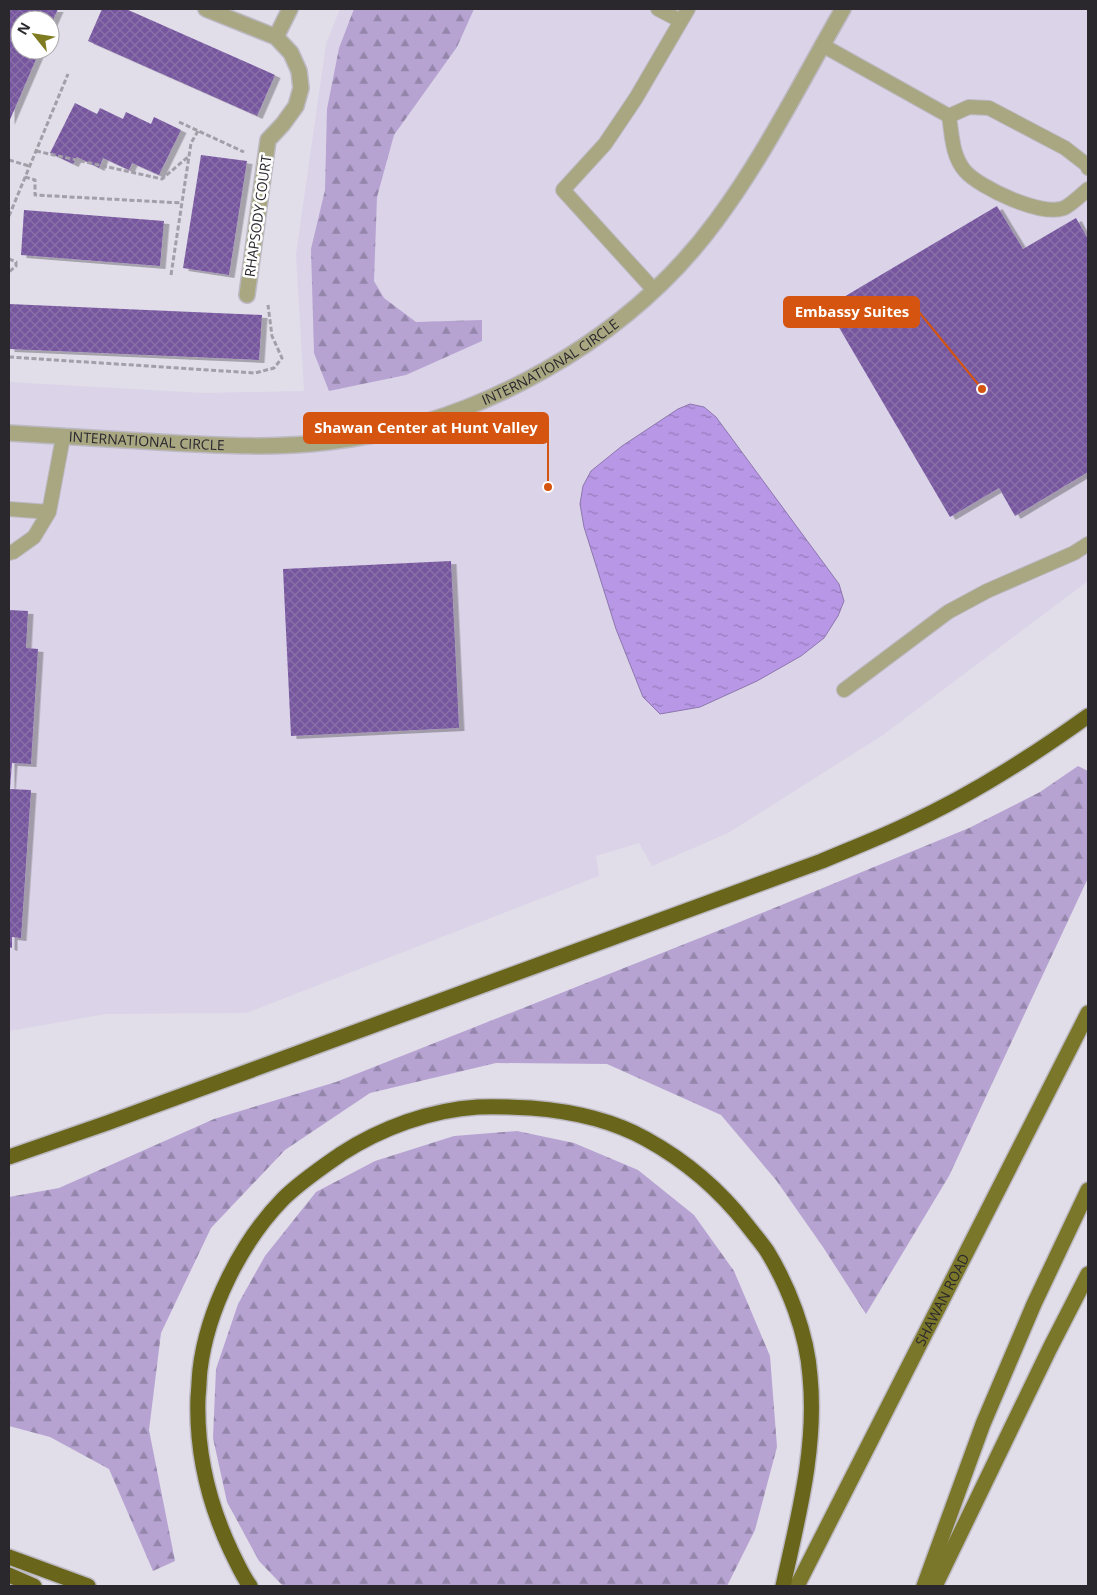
<svg xmlns="http://www.w3.org/2000/svg" width="1097" height="1595" viewBox="0 0 1097 1595" font-family="'Open Sans',sans-serif">
<defs>
<pattern id="forest-firs" width="22" height="20" patternUnits="userSpaceOnUse" patternTransform="scale(1.25)"><rect width="22" height="20" fill="#b6a3d2"/><path d="M5 1l3.5 6h-7zM16 11l3.5 6h-7z" fill="#9485ab"/></pattern>
<pattern id="water-ripples" width="26" height="14" patternUnits="userSpaceOnUse" patternTransform="scale(1.25)"><rect width="26" height="14" fill="#b897e6"/><path d="M2 4q2-2 4 0t4 0M15 11q2-2 4 0t4 0" fill="none" stroke="#967bbb"/></pattern>
<pattern id="building-cross-hatch" width="8" height="8" patternUnits="userSpaceOnUse" patternTransform="scale(1.25)"><rect width="8" height="8" fill="#7757a0"/><path d="M0 0l8 8M0 8l8-8" fill="none" stroke="#8971a8"/></pattern>
<filter id="shadow"><feDropShadow dx="5.5" dy="3" stdDeviation="0" flood-color="#0004"/></filter>
</defs>
<rect width="100%" height="100%" fill="#e1dde9"/>
<path fill="#dbd3e7" d="M340 9H1088V581L883 735 728 833 652 866 639 843 596 856 599 876 246 1013 106 1014 9 1031V382L203 393 304 391 296 254 326 44Z"/>
<path fill="url(#forest-firs)" d="M354 9H474L457 47 394 135 377 197 374 281 384 298 416 322 482 320V341L406 375 329 391 314 353 311 249 325 190 327 109 339 48Z
M1078 766 1088 771V878L949 1176 866 1314 823 1247 776 1180 721 1115 607 1064 496 1063 370 1093 285 1150 211 1228 161 1333 149 1430 175 1561 153 1571 109 1469 50 1437 9 1426V1197L59 1188 214 1119 336 1082 730 926 969 828 1040 792Z
M517 1131 574 1143 638 1170 694 1215 734 1271 770 1356 777 1447 755 1530 727 1586H283L259 1561 227 1502 213 1438 216 1369 238 1304 265 1256 316 1192 375 1161 454 1136Z"/>
<path fill="url(#water-ripples)" stroke="#8d76ae" d="M690 404 704 407 716 417 839 584 844 601 838 616 824 638 801 656 757 681 700 707 660 714 643 697 616 629 584 527 580 504 583 486 591 471 622 446 678 409Z"/>
<path fill="url(#building-cross-hatch)" filter="url(#shadow)" d="M10 9H58L50 27V20H20V50H40L9 122V13Z
M102 9H126L275 75 257 116 88 41Z
M75 103 97 114 100 108 123 119 126 112 151 124 154 117 181 130 159 175 132 163 129 170 103 158 99 168 77 157 73 164 50 153Z
M201 155 247 161 229 275 183 268Z
M997 206 1023 249 1076 218 1088 239V472L1015 516 999 488 950 517 827 307Z
M24 210 164 221 160 266 21 255Z
M9 304 262 315 259 360 9 349Z
M451 561 459 728 291 736 283 569Z
M9 610 28 611 26 648 38 649 31 764 12 763 10 789 31 790 21 938 12 937V948L9 947Z"/>
<g fill="none" stroke-linecap="round" stroke-linejoin="round">
<g stroke="#bcb9c3" stroke-width="16">
<path id="lane" d="M658 9 681 21
M822 45 949 116
M949 116C952 135 952 156 965 171 980 188 1042 217 1064 208 1072 204 1081 195 1088 189
M949 116 969 107 989 108 1065 148 1087 165 1088 168
M654 290 563 190 605 144 636 98 688 9
M9 509 49 512
M9 553 13 552 34 537 49 512 63 437
M844 690 948 612 987 591 1074 553 1088 544"/>
</g>
<g stroke="#bcb9c3" stroke-width="18">
<g id="street">
<path d="M206 9 276 37 291 53 299 71 301 88 296 106 283 124 268 140 247 295"/>
<path d="M276 37 290 9"/>
<path id="s1" d="M9 433C58 436 108 439 158 442 214 445 272 449 328 442 475 426 628 341 716 221 765 155 802 80 843 9"/>
</g>
</g>
<g stroke="#bcb9c3" stroke-width="18">
<g id="primary">
<path id="s2" d="M797 1586 1088 1013"/>
<path d="M924 1586 983 1424 1034 1304 1088 1190"/>
<path d="M935 1586 1050 1348 1088 1274"/>
</g>
</g>
<g stroke="#bcb9c3" stroke-width="18">
<path id="highway" d="M9 1157 107 1123 822 861C850 849 879 838 906 825 970 796 1031 757 1088 716
M9 1557 88 1586
M9 1575 34 1586
M250 1586C242 1575 237 1563 231 1551 208 1502 196 1451 198 1397 199 1388 199 1379 200 1370 207 1310 241 1242 283 1199 300 1182 321 1168 341 1154 381 1128 430 1110 478 1107 496 1106 514 1107 531 1108 570 1111 612 1120 646 1139 686 1161 719 1189 747 1225 753 1233 761 1242 767 1251 789 1287 807 1334 810 1376 817 1448 798 1517 783 1586"/>
</g>
<path stroke="#a39fa9" stroke-width="3" stroke-dasharray="5 2.5" stroke-linecap="butt" d="M179 122 244 152
M36 151 162 179 189 156
M9 160 29 166
M25 177 35 180V195L182 203
M9 216 68 74
M9 259 16 262V266L9 272
M171 275 191 143 198 131
M9 357 255 373 274 368 282 358 272 336 268 305"/>
<use href="#lane" stroke="#a8a782" stroke-width="14"/>
<use href="#street" stroke="#a8a782" stroke-width="15"/>
<use href="#primary" stroke="#7b772a" stroke-width="15"/>
<use href="#highway" stroke="#69661c" stroke-width="15"/>
</g>
<g text-anchor="middle" stroke-width="5" stroke-linejoin="round" paint-order="stroke">
<g font-size="14" fill="#2a282d" stroke="#fff">
<text transform="translate(258 216) rotate(-82)" y="5">RHAPSODY COURT</text>
<text dy="5" stroke="none"><textPath href="#s1" startOffset="558">INTERNATIONAL CIRCLE</textPath></text>
<text dy="5" stroke="none"><textPath href="#s1" startOffset="138">INTERNATIONAL CIRCLE</textPath></text>
<text dy="5" stroke="none"><textPath href="#s2" startOffset="321">SHAWAN ROAD</textPath></text>
</g>
</g>
<path fill="none" stroke="#d5540f" stroke-width="2" d="M982 389L919 312M548 487L548 428"/>
<g fill="#d5540f" stroke="#fff" stroke-width="2">
<circle cx="982" cy="389" r="5"/>
<circle cx="548" cy="487" r="5"/>
</g>
<g fill="#d5540f" stroke="#d5540f" stroke-width="2">
<rect x="784" y="297" width="135" height="30" rx="5"/>
<rect x="304" y="413" width="244" height="30" rx="5"/>
</g>
<g font-size="15" text-anchor="middle" font-weight="bold" fill="#fff">
<text x="852" y="317">Embassy Suites</text>
<text x="426" y="433">Shawan Center at Hunt Valley</text>
</g>
<rect width="1097" height="1595" fill="none" stroke="#2a282d" stroke-width="20"/>
<g transform="translate(35 35) rotate(300)"><circle r="24" fill="#ffffff" stroke="#aaa9ab"/>
<path d="M0-4L9 19L0 12L-9 19Z" fill="#7f7b21"/>
<text y="-8" font-size="14" font-weight="bold" text-anchor="middle" fill="#2a282d">N</text>
</g>
</svg>
